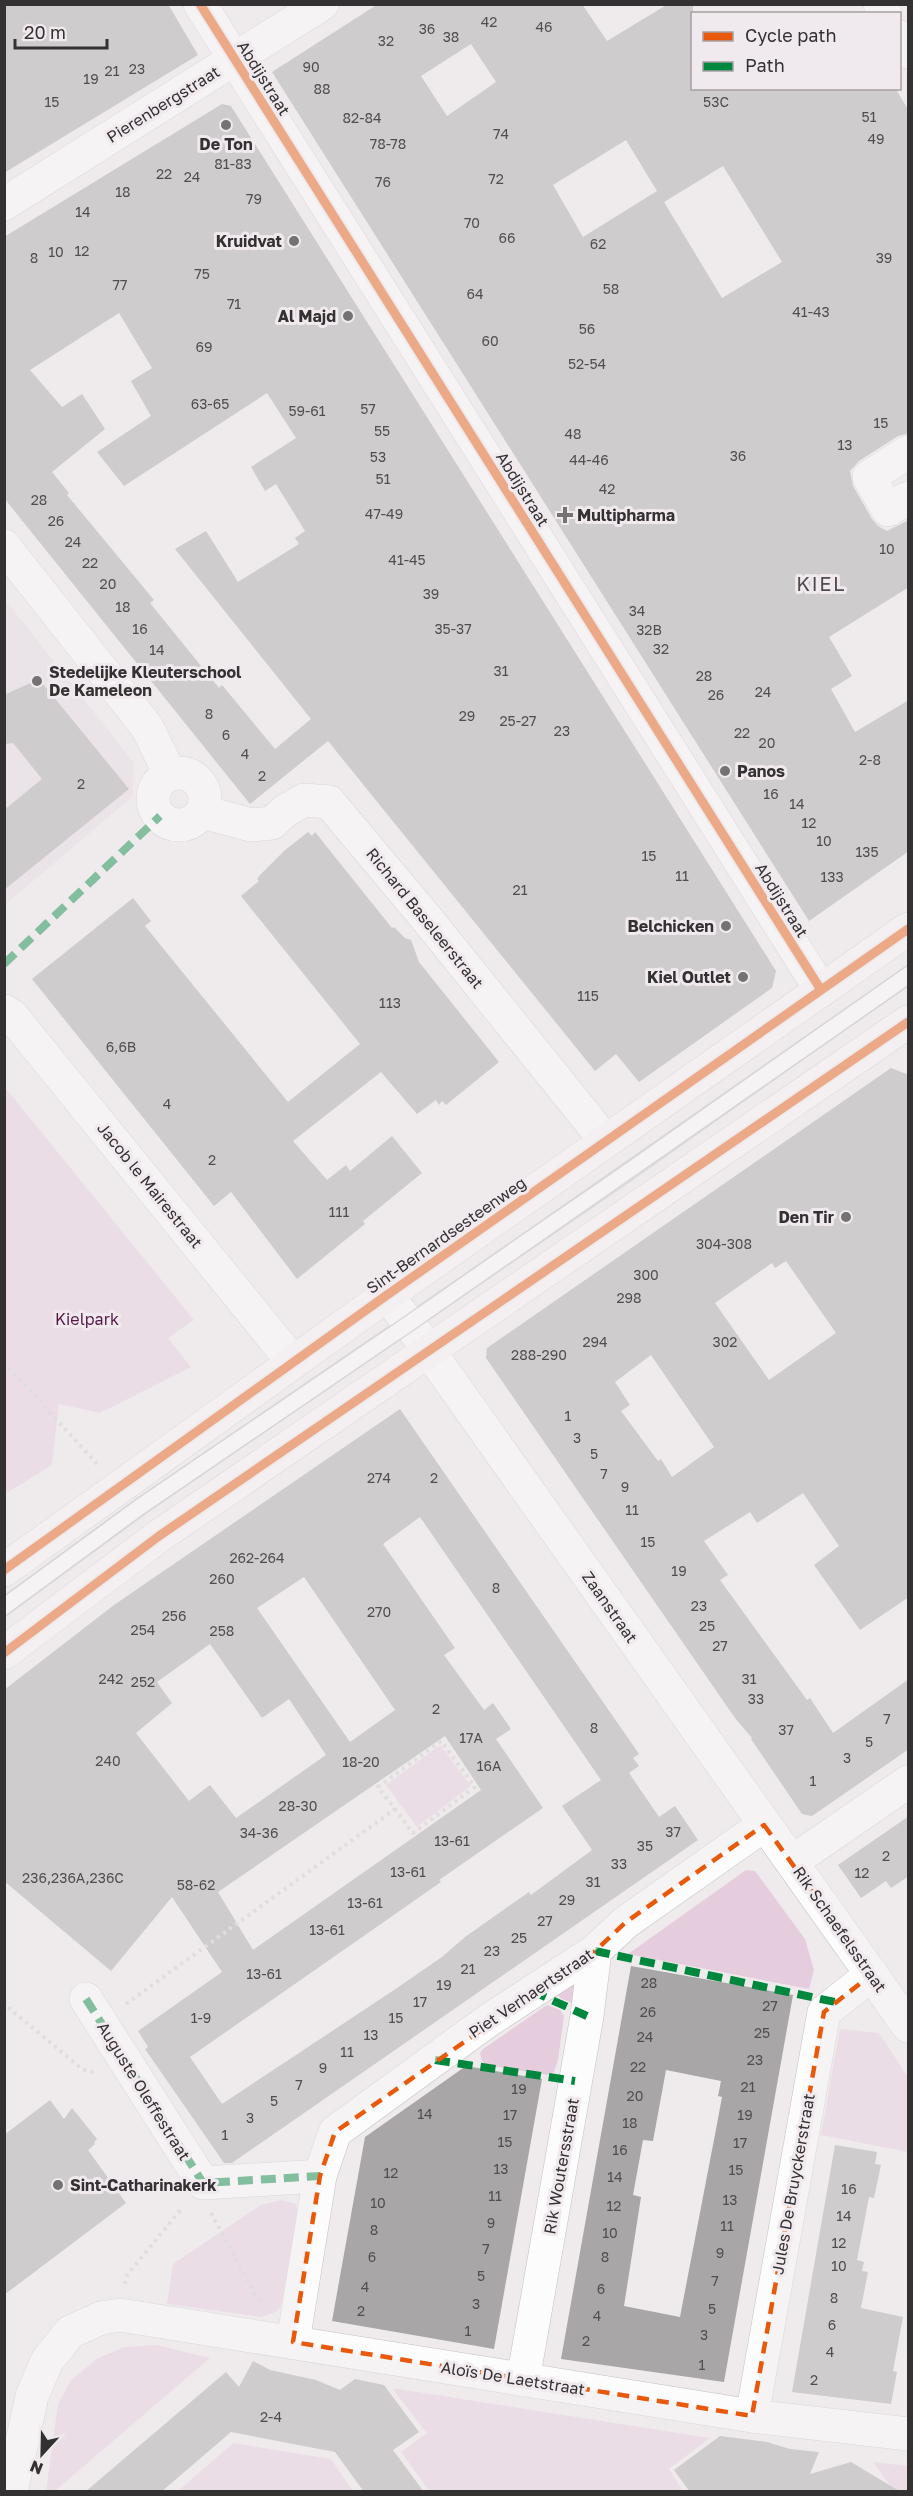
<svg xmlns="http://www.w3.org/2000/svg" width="913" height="2496" viewBox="0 0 913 2496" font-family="'Golos Text',sans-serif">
<rect width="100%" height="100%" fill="#efebed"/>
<path fill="#e5dce2" d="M4 598 134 763 132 797 5 905Z"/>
<path fill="#e6cdde" d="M4 1086 194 1320 168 1338 191 1367 100 1413 59 1404 52 1465 5 1494Z
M440 1745 471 1786 417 1827 386 1785Z
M746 1870 755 1871 805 1939 814 1970 809 1989 628 1954Z
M581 1971 574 2004 560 1998 556 1991Z
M547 2005 560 2010 564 2016 558 2060 554 2072 547 2075 486 2065 482 2061 480 2053 483 2049Z
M840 2029 879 2033 908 2077V2152L821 2135Z
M281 2200 296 2204 298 2214 281 2306 276 2312 261 2317 167 2304 173 2264 261 2205Z
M156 2345 210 2358 55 2491H46L58 2404 71 2380 98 2358 124 2347Z
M392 2388 710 2438 669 2469 683 2491H429L401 2452 427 2433Z
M233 2443 331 2459 353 2491H178Z
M873 2462 908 2466V2491H894Z"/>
<path fill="#a8a6a7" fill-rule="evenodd" d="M4 4H168L198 55 4 173Z
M378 4H582L607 41 668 4H693V88H895L909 111V433L898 436 859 461 850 471 853 486 872 519 878 526 887 531 909 520V587L829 637 852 676 831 689 855 732 909 700V851L809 921 272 72ZM471 44 496 82 447 116 421 76ZM626 140 657 191 583 237 553 185ZM723 166 782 262 722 298 664 202Z
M222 104 231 106 776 971 772 988 639 1082 616 1054 595 1071 328 741 250 804 4 498V237ZM119 313 152 368 131 381 151 416 97 452 124 486 267 393 296 438 251 467 265 491 276 484 305 531 295 538 299 544 238 582 206 531 175 549 311 719 275 749 222 685 219 688 167 624 150 603 154 600 67 495 69 493 52 472 105 429 82 394 62 407 30 370Z
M39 679 129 789 4 890V810L42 779 13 743 4 744V695Z
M308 832 312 836 315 832 392 928 394 927 405 938 411 940 419 962 499 1062 446 1105 442 1101 439 1105 436 1100 417 1114 381 1072 293 1141 327 1180 346 1165 350 1171 392 1136 422 1173 363 1221 365 1224 297 1279 231 1192 214 1206 32 979 133 898 151 921 145 926 288 1102 360 1044 241 896 259 881 257 879 260 875 284 851Z
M891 1068 909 1075V1597L860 1630 814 1565 839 1546 803 1493 757 1523 750 1512 704 1541 728 1575 720 1580 807 1700 810 1698 833 1733 909 1679V1749L812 1816 802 1814 751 1739 752 1738 735 1718 486 1358 487 1348ZM786 1261 836 1333 769 1380 715 1303 772 1263 775 1268ZM651 1355 714 1447 672 1477 661 1459 658 1461 621 1411 630 1405 615 1382Z
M400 1409 639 1754 633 1758 639 1766 629 1773 659 1817 675 1806 698 1840 232 2163H224L145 2049 148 2047 138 2031 222 1972 172 1897 111 1971 4 1881V1690L114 1605ZM420 1517 601 1780 562 1806 592 1850 531 1895 529 1892 465 1937 442 1957 394 1990 222 2104 190 2057 441 1882 439 1880 543 1808 496 1739 511 1729 493 1703 484 1710 444 1655 455 1648 383 1544ZM304 1577 395 1710 350 1742 257 1608ZM210 1644 262 1718 289 1699 326 1755 236 1818 210 1785 189 1801 136 1733 172 1703 157 1682ZM445 1736 481 1790 253 1950 218 1892Z
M909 1816V1876L891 1888 886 1881 861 1898 838 1865Z
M631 1966 793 1995 724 2382 561 2359ZM666 2070 721 2081 718 2096 722 2097 717 2124 680 2317 624 2306 641 2197 633 2195 643 2140 653 2141Z
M466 2066 542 2079 494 2349 332 2321 365 2137Z
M50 2100 64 2119 72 2108 97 2139 94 2142 95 2144 88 2150 126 2203 4 2295V2135Z
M835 2145 877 2152 875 2164 881 2165 874 2198 869 2197 857 2260 864 2262 862 2271 868 2272 861 2308 903 2317 893 2371 897 2372 891 2404 792 2392Z
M253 2361 270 2370 316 2380 340 2390 355 2379 384 2385 419 2432 393 2450 424 2492H364L335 2452 231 2432 161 2492H85L226 2372 239 2387Z
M720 2436 767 2442 790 2449 819 2452 810 2474 851 2462 901 2492H690L674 2470Z"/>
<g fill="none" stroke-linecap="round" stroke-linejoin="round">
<g stroke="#c2c0c1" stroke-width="18">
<path id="lane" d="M4 1607 146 1503 620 1178 908 975"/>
</g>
<g stroke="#c2c0c1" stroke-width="34">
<path id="street" d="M200 4 821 990
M880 4 885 14
M900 37 908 52
M4 204 322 4
M908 452 869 477 888 510 908 498
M4 546 147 727 170 774
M153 799a26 26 0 1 1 52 0a26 26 0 1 1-52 0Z
M203 812 251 825 272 823 285 811 304 800 329 802 427 919 605 1140
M4 1011 12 1016 293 1362
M387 1295 414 1330 908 2026
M793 1861 908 1782
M86 1999 203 2183 320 2176
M293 2342 320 2176 335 2132 489 2020 595 1951 626 1922 764 1825
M523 2380 587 2016 595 1951
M752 2416 824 2012 872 1974
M11 2492 32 2396 47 2361 70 2332 101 2318 120 2315 752 2416 908 2434"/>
</g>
<g stroke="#c2c0c1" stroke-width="34">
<path id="secondary" d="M4 1570 387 1295 908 929
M4 1653 159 1536 908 1022"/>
</g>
<path stroke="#cdcccc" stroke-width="4" stroke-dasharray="3 4.5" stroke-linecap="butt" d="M4 1362 98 1465
M4 2001 10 2009 82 2069 96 2073
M126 2004 395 1809 378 1787 441 1741 475 1787 413 1833 395 1809
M211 2213 255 2294 264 2305
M125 2284 127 2275 183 2207"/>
<use href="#lane" stroke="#fdfcfc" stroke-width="16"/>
<use href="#street" stroke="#fdfcfc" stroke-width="33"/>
<use href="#secondary" stroke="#faf7f9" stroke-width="33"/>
<path stroke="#bfbdbe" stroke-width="1.5" d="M4 1596 135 1500 404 1317 908 965
M4 1617 144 1514 414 1330 908 986"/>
<path stroke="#00873e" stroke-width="8" stroke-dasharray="15 8" stroke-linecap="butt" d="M4 964 160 816
M595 1951 835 2002
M532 1991 587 2016
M86 1999 203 2183 320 2176
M435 2060 575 2081"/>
<g stroke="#f0eaee" stroke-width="13">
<path id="cycleway" d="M200 4 821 990
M4 1570 387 1295 908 929
M4 1653 159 1536 908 1022"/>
</g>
<use href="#cycleway" stroke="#e8590c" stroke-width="9"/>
</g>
<path d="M0 0H913V2496H0ZM764 1825 872 1974 824 2012 752 2416 293 2342 320 2176 335 2132 595 1951 626 1922Z" fill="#efebed" fill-opacity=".55" fill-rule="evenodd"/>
<path fill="none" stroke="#e8590c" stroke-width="4.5" stroke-dasharray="12 8" stroke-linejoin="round" d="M764 1825 872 1974 824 2012 752 2416 293 2342 320 2176 335 2132 595 1951 626 1922Z"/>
<g fill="#757274" stroke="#f0eaee" stroke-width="2">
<circle cx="226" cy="125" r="6"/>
<circle cx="294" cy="241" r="6"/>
<circle cx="348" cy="316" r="6"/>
<path d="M562 506h6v6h6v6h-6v6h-6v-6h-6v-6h6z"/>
<circle cx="37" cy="681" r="6"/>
<circle cx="725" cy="771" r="6"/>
<circle cx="726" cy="926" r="6"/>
<circle cx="743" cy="977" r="6"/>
<circle cx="846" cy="1217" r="6"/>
<circle cx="58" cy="2185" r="6"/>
</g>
<g text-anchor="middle" stroke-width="6" stroke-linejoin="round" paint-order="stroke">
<g font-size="14" fill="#514e50">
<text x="489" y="27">42</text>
<text x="544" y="32">46</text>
<text x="427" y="34">36</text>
<text x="451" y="42">38</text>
<text x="386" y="46">32</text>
<text x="311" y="72">90</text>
<text x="137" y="74">23</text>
<text x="112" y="76">21</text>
<text x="91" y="84">19</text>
<text x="322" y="94">88</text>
<text x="52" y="107">15</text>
<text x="716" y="107">53C</text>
<text x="869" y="122">51</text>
<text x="362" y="123">82-84</text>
<text x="501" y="139">74</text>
<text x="876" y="144">49</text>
<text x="388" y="149">78-78</text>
<text x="233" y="169">81-83</text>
<text x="164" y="179">22</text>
<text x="192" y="182">24</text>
<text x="496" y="184">72</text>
<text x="383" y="187">76</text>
<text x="123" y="197">18</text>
<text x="254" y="204">79</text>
<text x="83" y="217">14</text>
<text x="472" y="228">70</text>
<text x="507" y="243">66</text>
<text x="598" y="249">62</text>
<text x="82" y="256">12</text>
<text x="56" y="257">10</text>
<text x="34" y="263">8</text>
<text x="884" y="263">39</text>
<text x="202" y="279">75</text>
<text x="120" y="290">77</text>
<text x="611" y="294">58</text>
<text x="475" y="299">64</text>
<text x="234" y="309">71</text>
<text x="811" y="317">41-43</text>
<text x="587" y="334">56</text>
<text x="490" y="346">60</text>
<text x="204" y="352">69</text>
<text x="587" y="369">52-54</text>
<text x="210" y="409">63-65</text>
<text x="368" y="414">57</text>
<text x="307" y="416">59-61</text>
<text x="881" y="428">15</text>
<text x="382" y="436">55</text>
<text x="573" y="439">48</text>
<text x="845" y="450">13</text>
<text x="738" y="461">36</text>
<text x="378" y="462">53</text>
<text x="589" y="465">44-46</text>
<text x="383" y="484">51</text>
<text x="607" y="494">42</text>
<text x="39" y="505">28</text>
<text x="384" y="519">47-49</text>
<text x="56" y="526">26</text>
<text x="73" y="547">24</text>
<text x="887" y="554">10</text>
<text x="407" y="565">41-45</text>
<text x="90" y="568">22</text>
<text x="108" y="589">20</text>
<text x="431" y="599">39</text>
<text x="123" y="612">18</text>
<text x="637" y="616">34</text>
<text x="140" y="634">16</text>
<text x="453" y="634">35-37</text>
<text x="649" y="635">32B</text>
<text x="661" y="654">32</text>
<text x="157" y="655">14</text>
<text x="501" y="676">31</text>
<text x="704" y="681">28</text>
<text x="763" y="697">24</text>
<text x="716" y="700">26</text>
<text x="209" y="719">8</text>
<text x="467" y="721">29</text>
<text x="518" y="726">25-27</text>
<text x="562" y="736">23</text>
<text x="742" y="738">22</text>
<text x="226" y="740">6</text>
<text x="767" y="748">20</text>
<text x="245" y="759">4</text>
<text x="870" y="765">2-8</text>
<text x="262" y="781">2</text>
<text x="81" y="789">2</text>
<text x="771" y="799">16</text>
<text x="797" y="809">14</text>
<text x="809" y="828">12</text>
<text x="824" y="846">10</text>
<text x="867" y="857">135</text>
<text x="649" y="861">15</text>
<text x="682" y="881">11</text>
<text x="832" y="882">133</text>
<text x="520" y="895">21</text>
<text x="588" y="1001">115</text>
<text x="390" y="1008">113</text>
<text x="121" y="1052">6,6B</text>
<text x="167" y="1109">4</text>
<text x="212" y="1165">2</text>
<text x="339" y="1217">111</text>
<text x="724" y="1249">304-308</text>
<text x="646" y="1280">300</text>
<text x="629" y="1303">298</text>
<text x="595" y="1347">294</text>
<text x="725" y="1347">302</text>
<text x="539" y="1360">288-290</text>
<text x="568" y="1421">1</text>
<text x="577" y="1443">3</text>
<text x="594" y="1459">5</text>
<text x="604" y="1479">7</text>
<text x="379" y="1483">274</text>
<text x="434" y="1483">2</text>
<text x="625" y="1492">9</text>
<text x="632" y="1515">11</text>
<text x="648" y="1547">15</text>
<text x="257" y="1563">262-264</text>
<text x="679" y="1576">19</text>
<text x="222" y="1584">260</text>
<text x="496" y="1593">8</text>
<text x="699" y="1611">23</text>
<text x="379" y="1617">270</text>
<text x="174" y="1621">256</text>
<text x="707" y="1631">25</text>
<text x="143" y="1635">254</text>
<text x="222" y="1636">258</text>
<text x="720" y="1651">27</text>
<text x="111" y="1684">242</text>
<text x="749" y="1684">31</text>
<text x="143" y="1687">252</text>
<text x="756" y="1704">33</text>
<text x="436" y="1714">2</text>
<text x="887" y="1724">7</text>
<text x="594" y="1733">8</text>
<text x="786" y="1735">37</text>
<text x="471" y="1743">17A</text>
<text x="869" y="1747">5</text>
<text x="847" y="1763">3</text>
<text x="108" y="1766">240</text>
<text x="361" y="1767">18-20</text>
<text x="489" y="1771">16A</text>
<text x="813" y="1786">1</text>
<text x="298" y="1811">28-30</text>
<text x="673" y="1837">37</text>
<text x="259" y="1838">34-36</text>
<text x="452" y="1846">13-61</text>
<text x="645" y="1851">35</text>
<text x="886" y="1861">2</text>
<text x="619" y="1869">33</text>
<text x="408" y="1877">13-61</text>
<text x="862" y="1878">12</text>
<text x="73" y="1883">236,236A,236C</text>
<text x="593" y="1887">31</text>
<text x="196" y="1890">58-62</text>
<text x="567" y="1905">29</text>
<text x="365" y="1908">13-61</text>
<text x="545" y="1926">27</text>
<text x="327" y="1935">13-61</text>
<text x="519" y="1943">25</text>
<text x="492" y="1956">23</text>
<text x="468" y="1974">21</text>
<text x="264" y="1979">13-61</text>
<text x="649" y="1988">28</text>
<text x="444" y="1990">19</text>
<text x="420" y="2007">17</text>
<text x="770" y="2011">27</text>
<text x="648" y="2017">26</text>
<text x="201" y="2023">1-9</text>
<text x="396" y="2023">15</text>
<text x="762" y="2038">25</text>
<text x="371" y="2040">13</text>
<text x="645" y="2042">24</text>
<text x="347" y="2057">11</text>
<text x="755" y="2065">23</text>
<text x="638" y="2072">22</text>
<text x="323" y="2073">9</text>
<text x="299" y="2090">7</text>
<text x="748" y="2092">21</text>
<text x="519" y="2094">19</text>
<text x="635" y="2101">20</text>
<text x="274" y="2106">5</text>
<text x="425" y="2119">14</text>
<text x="510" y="2120">17</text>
<text x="745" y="2120">19</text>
<text x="250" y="2123">3</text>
<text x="630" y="2128">18</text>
<text x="225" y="2140">1</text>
<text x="505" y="2147">15</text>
<text x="740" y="2148">17</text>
<text x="620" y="2155">16</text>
<text x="501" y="2174">13</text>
<text x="736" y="2175">15</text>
<text x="391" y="2178">12</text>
<text x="615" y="2182">14</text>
<text x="849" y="2194">16</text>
<text x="495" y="2201">11</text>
<text x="730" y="2205">13</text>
<text x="378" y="2208">10</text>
<text x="614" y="2211">12</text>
<text x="844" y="2221">14</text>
<text x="491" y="2228">9</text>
<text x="727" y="2231">11</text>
<text x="374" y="2235">8</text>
<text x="610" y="2238">10</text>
<text x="839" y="2248">12</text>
<text x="486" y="2254">7</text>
<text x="720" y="2258">9</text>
<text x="372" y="2262">6</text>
<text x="605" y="2262">8</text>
<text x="839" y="2271">10</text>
<text x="481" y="2281">5</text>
<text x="715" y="2286">7</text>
<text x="365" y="2292">4</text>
<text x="601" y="2294">6</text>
<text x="834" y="2303">8</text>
<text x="476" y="2309">3</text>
<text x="712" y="2314">5</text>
<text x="361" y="2316">2</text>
<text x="597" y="2321">4</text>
<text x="832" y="2330">6</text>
<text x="468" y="2336">1</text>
<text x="704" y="2340">3</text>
<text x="586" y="2346">2</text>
<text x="830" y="2357">4</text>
<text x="702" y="2370">1</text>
<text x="814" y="2385">2</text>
<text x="271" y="2422">2-4</text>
</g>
<g font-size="16" fill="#343133" stroke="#f0eaee">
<text transform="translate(264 78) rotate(58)" y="6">Abdijstraat</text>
<text transform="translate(163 104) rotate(-32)" y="6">Pierenbergstraat</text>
<text transform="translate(523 489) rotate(58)" y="6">Abdijstraat</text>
<text transform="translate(782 900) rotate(58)" y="6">Abdijstraat</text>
<text transform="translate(425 918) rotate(51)" y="6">Richard Baseleerstraat</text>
<text transform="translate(150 1185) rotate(51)" y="6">Jacob le Mairestraat</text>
<text transform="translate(446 1235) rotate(-35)" y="6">Sint-Bernardsesteenweg</text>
<text transform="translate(610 1607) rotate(55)" y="6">Zaanstraat</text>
<text transform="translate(840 1929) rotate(55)" y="6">Rik Schaefelsstraat</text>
<text transform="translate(531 1993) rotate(-34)" y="6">Piet Verhaertstraat</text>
<text transform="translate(144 2091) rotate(58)" y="6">Auguste Oleffestraat</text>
<text transform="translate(561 2166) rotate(-80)" y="6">Rik Woutersstraat</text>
<text transform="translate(793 2184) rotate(-80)" y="6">Jules De Bruyckerstraat</text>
<text transform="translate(513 2378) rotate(9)" y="6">Aloïs De Laetstraat</text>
</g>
<g font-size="16" font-weight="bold" fill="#343133" stroke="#f0eaee" text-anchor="end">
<text x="226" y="150" text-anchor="middle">De Ton</text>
<text x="282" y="247">Kruidvat</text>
<text x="336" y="322">Al Majd</text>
<text x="577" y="521" text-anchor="start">Multipharma</text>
<text x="49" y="678" text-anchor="start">Stedelijke Kleuterschool<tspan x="49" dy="18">De Kameleon</tspan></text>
<text x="737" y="777" text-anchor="start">Panos</text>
<text x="714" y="932">Belchicken</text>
<text x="731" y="983">Kiel Outlet</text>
<text x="834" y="1223">Den Tir</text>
<text x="70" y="2191" text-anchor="start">Sint-Catharinakerk</text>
</g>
<g font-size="16" fill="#571a49" stroke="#f0eaee">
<text x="87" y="1325">Kielpark</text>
</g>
<g font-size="20" letter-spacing="1.5" fill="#514c4f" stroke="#f0eaee">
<text x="821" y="591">KIEL</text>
</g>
</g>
<rect width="913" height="2496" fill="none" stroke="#343133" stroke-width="12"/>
<rect x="691" y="12" width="210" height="78" fill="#f0eaee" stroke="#a5a0a3" stroke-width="1.5"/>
<rect x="703" y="32" width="30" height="9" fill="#e8590c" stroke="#a5a0a3" stroke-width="1.5"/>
<text x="745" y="42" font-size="18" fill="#343133">Cycle path</text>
<rect x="703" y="62" width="30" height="9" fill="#00873e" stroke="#a5a0a3" stroke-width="1.5"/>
<text x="745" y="72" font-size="18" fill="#343133">Path</text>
<g transform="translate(42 2454) rotate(202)" stroke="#f0eaee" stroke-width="4.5" paint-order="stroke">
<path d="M0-4.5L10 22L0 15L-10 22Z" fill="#343133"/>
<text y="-9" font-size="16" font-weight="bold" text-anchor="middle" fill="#343133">N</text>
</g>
<path d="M15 39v9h92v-9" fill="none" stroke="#343133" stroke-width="3"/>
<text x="24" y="39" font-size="18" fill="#343133" stroke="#f0eaee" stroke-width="4.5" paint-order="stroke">20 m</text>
</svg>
